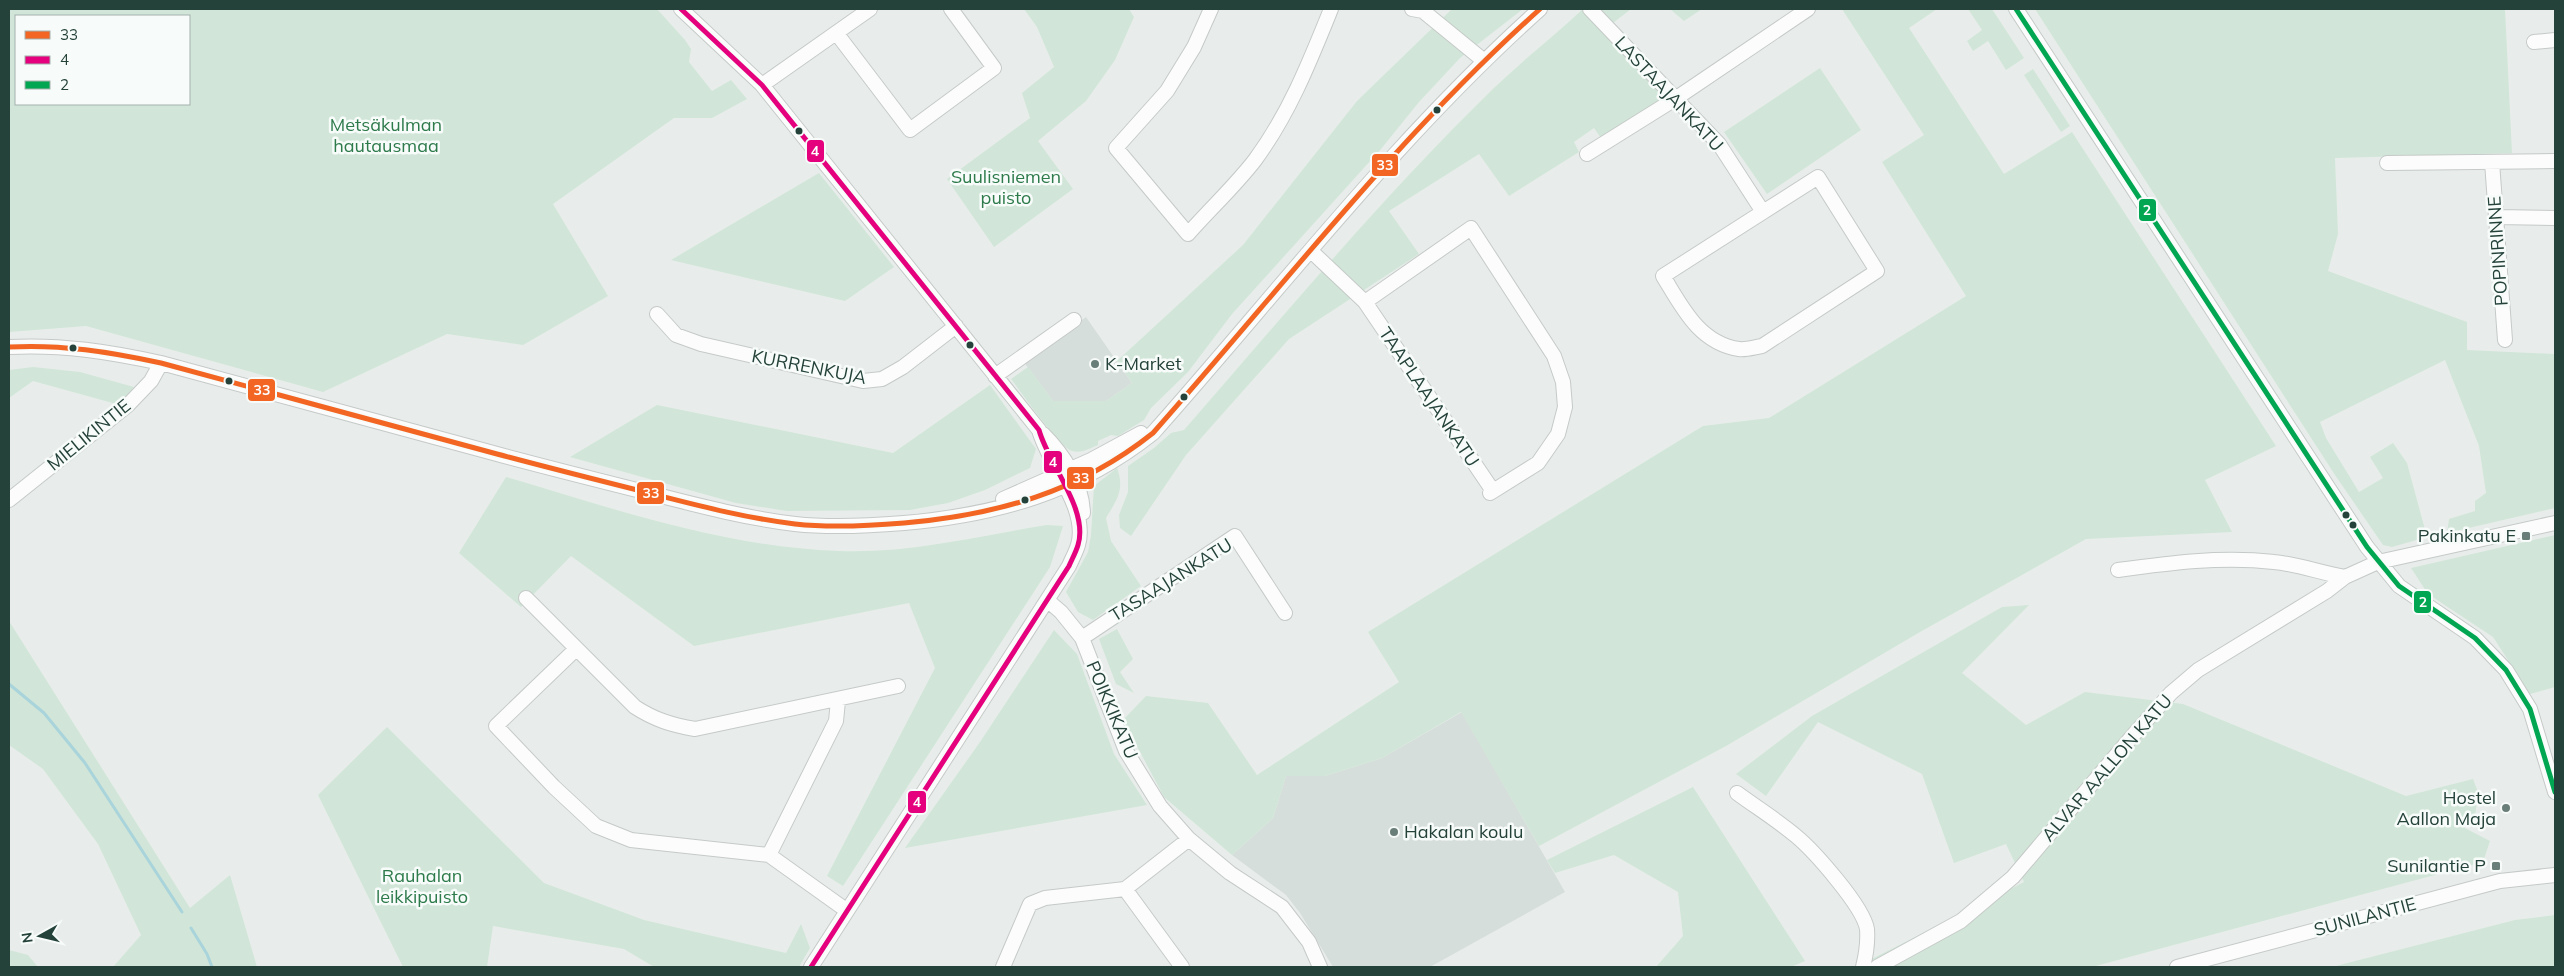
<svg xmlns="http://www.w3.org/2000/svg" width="2564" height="976" viewBox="0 0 2564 976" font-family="Mulish,sans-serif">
<rect width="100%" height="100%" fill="#e8edeb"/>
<path fill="#d6dedb" d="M1086 317 1132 383 1106 401H1053L1023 361Z
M1462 712 1565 892 1430 967H1333L1300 913 1286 895 1232 855 1273 818 1286 776H1325L1382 758Z"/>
<path fill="#d1e6d8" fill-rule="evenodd" d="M9 9H657L685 40 691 49 689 62 712 91 731 80 747 99 712 118H674L553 204 608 296 523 345 447 334 323 392 86 326 9 332ZM16 16H189V104H16Z
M1024 9H1129L1134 17 1115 60 1086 101 1038 141 1073 189 994 247 947 179 1030 118 1022 93 1054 67 1037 27Z
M1452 9H1523L1460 58 1419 102 1381 149 1232 314 1188 372 1151 408 1144 420 1118 436 1111 435 1098 441V445C1090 448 1082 454 1072 451 1058 446 1022 393 1011 379L1028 367 1053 401H1106L1132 383 1117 361 1243 245 1357 101Z
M1583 9H1631L1604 30 1666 97 1601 138 1594 128 1574 142 1579 152 1509 196 1479 154 1389 211 1419 254 1289 339 1186 455 1131 536 1120 528 1119 515 1128 492V466L1154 448 1171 433 1184 430C1285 314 1384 195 1495 87 1523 60 1554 36 1583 9Z
M1670 9H1702L1684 21Z
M1842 9H1937L1909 28 2004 174 2072 132 2276 446 2205 480 2232 532 2086 539 1920 632 1726 746 1539 846 1461 712 1382 758 1325 776H1286L1273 818 1232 855 1164 797 1123 720 1146 696 1208 703 1257 775 1399 682 1368 632 1703 426 1769 418 1966 296 1882 162 1924 135Z
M1968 9H1992L2024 58 2006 70 1988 41 1973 51 1967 41 1982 30Z
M2035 9H2505L2512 153 2335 158 2338 234 2328 271 2467 322V350L2555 354V508L2447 533 2449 519 2475 511V501L2486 493 2479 446 2445 360 2320 422 2326 438 2359 492 2383 478 2370 457 2393 443 2407 463 2427 537 2392 547 2383 545 2335 475Z
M1820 68 1861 130 1767 194 1724 132Z
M2033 69 2070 126 2061 132 2024 75Z
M819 173 894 267 845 301 671 260Z
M33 367 80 372 134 387 120 405 33 381 9 398V370Z
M990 385 1036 449 1030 468 985 490 948 503 910 510 787 511 736 503 570 457 657 405 893 453Z
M1117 468C1125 489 1117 500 1106 518L1111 541 1141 586 1093 620 1078 612 1066 592 1088 552 1091 535 1094 486Z
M506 477C614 509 725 547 838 551 908 554 978 536 1047 525L1063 526 1050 567 843 886 827 876 935 668 909 603 694 646 571 556 521 607 459 553Z
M2555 535V687L2530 694 2493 637 2428 594 2411 568Z
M2029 605 1962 673 2026 725 2085 692 2183 704 2406 796 2473 779 2478 792 2474 826H2461L2490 841 2483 862 2092 967H1856L2024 882 2006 844 1954 863 1922 774 1818 722 1766 796 1736 774 1812 716 2002 607Z
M9 621 190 908 230 875 257 967H113L141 935 98 844 43 769 9 745Z
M1117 629 1133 659 1120 672 1134 693 1116 684 1099 639Z
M1054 630 1077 654 1114 754 1147 805 905 848 980 742Z
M387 727 544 883 644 920 786 953 801 924 810 948 799 967H654L624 949 493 926 487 967H403L318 795Z
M1693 787 1805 961 1791 967H1656L1683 936 1678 892 1614 855 1555 873 1547 860Z
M2555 915V967H2332L2515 920Z
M9 950 28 955 38 967H9Z"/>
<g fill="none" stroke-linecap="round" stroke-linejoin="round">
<path stroke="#a9d4db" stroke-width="3" d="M9 684 44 713 85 763 182 912
M191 928 207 954 212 967"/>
<g stroke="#c5cac8" stroke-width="16">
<path id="minor" d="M681 9 762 85 1039 430C1048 464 1089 509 1078 545 1076 552 1072 559 1069 566L811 967
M1211 9 1194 47 1167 91 1116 148 1188 234C1210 209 1235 186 1255 160 1289 114 1310 61 1331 9
M1412 9 1423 11 1483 60
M1590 9 1719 144 1763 212 1818 177 1877 271 1762 346C1755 347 1746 350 1739 349 1699 343 1682 307 1663 276L1763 212
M2016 9 2367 547 2399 586 2475 638 2506 670 2530 709 2555 792
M837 34 910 130 994 68 951 9
M2534 42 2555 40
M762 85 870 9
M1587 154 1675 99 1808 9
M2492 162 2505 340
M2387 163 2555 161
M2496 217 2555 218
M1311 251 1365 302 1493 491
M1365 302 1471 228 1554 356 1563 382 1565 407 1558 434 1538 463 1490 493
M657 314 676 335 701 344 863 381 882 379 903 367 956 326
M9 347C61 344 110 352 161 363 273 393 385 424 497 454 549 468 601 481 653 494 700 506 746 518 795 524 831 528 868 526 904 523 997 515 1079 492 1153 433 1280 290 1397 137 1540 9
M995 376 1074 320
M1043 434C1064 455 1082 483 1083 513
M1003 499 1091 460 1141 433
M9 500 128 405 151 381 161 363
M2118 570C2169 563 2221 556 2274 562 2297 564 2321 573 2345 577
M526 598 635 707C655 720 672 725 695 729L898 686
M1047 600 1061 612 1082 638 1126 751 1160 806 1189 839 1230 873 1282 907 1309 942 1320 967
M1082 638 1235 536 1285 613
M576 649 496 726 554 787 596 826 631 840 769 855 846 910
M1737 793C1756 807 1777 820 1796 836 1814 851 1863 906 1867 929 1868 942 1866 955 1863 967
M769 855 836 721 838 701
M1125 889 1182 967
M1125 889 1189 839
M1003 967 1030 904 1045 898 1125 889
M1877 967 1961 921 2013 877 2135 733 2171 693 2198 670 2327 591 2345 577 2378 562 2555 523
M2177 967 2500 881 2555 875"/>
</g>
<use href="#minor" stroke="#fcfcfc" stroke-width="14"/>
<g stroke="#f7fbf9" stroke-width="9">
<path id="bus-1" d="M9 347C61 344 110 352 161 363 273 393 385 424 497 454 549 468 601 481 653 494 700 506 746 518 795 524 831 528 868 526 904 523 997 515 1079 492 1153 433 1280 290 1397 137 1540 9"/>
</g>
<g stroke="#f7fbf9" stroke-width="9">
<path id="bus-2" d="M681 9 762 85 1039 430C1048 464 1089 509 1078 545 1076 552 1072 559 1069 566L811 967"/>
</g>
<g stroke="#f7fbf9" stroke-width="9">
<path id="bus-3" d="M2016 9 2367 547 2399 586 2475 638 2506 670 2530 709 2555 792"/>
</g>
<use href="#bus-1" stroke="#f26522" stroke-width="5"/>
<use href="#bus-2" stroke="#e5007d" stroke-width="5"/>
<use href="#bus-3" stroke="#00a651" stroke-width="5"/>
</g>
<g fill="#24423a" stroke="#f7fbf9" stroke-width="2">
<circle cx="1437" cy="110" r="4.5"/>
<circle cx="799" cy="131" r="4.5"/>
<circle cx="970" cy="345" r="4.5"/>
<circle cx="73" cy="348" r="4.5"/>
<circle cx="229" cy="381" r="4.5"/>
<circle cx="1184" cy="397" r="4.5"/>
<circle cx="1025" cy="500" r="4.5"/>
<circle cx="2346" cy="515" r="4.5"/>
<circle cx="2353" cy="525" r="4.5"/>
</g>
<g fill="#697e78" stroke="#f7fbf9" stroke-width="2">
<circle cx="1095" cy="364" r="5"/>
<rect x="2521" y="531" width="10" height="10" rx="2.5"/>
<circle cx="2506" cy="808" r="5"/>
<circle cx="1394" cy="832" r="5"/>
<rect x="2491" y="861" width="10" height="10" rx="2.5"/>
</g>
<g text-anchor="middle" stroke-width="5" stroke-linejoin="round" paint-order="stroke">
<g font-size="18" fill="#24423a" stroke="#f7fbf9">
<text transform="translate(1669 94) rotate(47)" y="6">LASTAAJANKATU</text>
<text transform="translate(2498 251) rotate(-94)" y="6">POPINRINNE</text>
<text transform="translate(809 367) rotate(11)" y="6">KURRENKUJA</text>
<text transform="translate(1429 397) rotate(56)" y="6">TAAPLAAJANKATU</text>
<text transform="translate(89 435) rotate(-39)" y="6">MIELIKINTIE</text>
<text transform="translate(1171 580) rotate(-32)" y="6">TASAAJANKATU</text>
<text transform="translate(1112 710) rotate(67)" y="6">POIKKIKATU</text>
<text transform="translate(2107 768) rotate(-49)" y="6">ALVAR AALLON KATU</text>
<text transform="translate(2365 917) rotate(-15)" y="6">SUNILANTIE</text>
</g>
<g font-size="18" fill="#2d7a4b" stroke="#f7fbf9">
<text x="386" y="131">Metsäkulman<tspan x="386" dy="21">hautausmaa</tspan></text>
<text x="1006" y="183">Suulisniemen<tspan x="1006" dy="21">puisto</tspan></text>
<text x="422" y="882">Rauhalan<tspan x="422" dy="21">leikkipuisto</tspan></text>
</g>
<g font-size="18" fill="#24423a" stroke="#f7fbf9" text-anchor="end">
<text x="1105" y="370" text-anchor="start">K-Market</text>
<text x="2516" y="542">Pakinkatu E</text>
<text x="2496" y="804">Hostel<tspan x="2496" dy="21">Aallon Maja</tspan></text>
<text x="1404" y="838" text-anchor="start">Hakalan koulu</text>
<text x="2486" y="872">Sunilantie P</text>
</g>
</g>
<g stroke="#f7fbf9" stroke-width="2">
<rect x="806" y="139" width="19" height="24" rx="5" fill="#e5007d"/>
<rect x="1371" y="153" width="28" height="24" rx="5" fill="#f26522"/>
<rect x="2138" y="198" width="19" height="24" rx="5" fill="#00a651"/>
<rect x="247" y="378" width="29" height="24" rx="5" fill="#f26522"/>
<rect x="1043" y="450" width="20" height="24" rx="5" fill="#e5007d"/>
<rect x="1066" y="466" width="29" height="24" rx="5" fill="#f26522"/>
<rect x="636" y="481" width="29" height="24" rx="5" fill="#f26522"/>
<rect x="2413" y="590" width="19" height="24" rx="5" fill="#00a651"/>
<rect x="907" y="790" width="20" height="24" rx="5" fill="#e5007d"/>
</g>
<g font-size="14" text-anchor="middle" font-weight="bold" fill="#fff">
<text x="815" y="156">4</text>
<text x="1385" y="170">33</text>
<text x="2147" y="215">2</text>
<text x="262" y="395">33</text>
<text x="1053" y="467">4</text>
<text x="1081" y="483">33</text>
<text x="651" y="498">33</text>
<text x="2423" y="607">2</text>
<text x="917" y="807">4</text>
</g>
<rect width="2564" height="976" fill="none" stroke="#24423a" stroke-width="20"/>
<rect x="15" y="15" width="175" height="90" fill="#f7fbf9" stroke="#a3b1ad"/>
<rect x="25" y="31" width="25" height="8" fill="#f26522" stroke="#a3b1ad"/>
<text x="60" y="40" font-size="15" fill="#24423a">33</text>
<rect x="25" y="56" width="25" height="8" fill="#e5007d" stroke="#a3b1ad"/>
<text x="60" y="65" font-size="15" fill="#24423a">4</text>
<rect x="25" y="81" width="25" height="8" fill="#00a651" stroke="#a3b1ad"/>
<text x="60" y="90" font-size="15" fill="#24423a">2</text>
<g transform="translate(40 936) rotate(262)" stroke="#f7fbf9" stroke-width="4" paint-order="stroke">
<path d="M0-4L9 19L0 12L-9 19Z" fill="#24423a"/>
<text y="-8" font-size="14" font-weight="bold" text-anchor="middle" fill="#24423a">N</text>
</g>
</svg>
